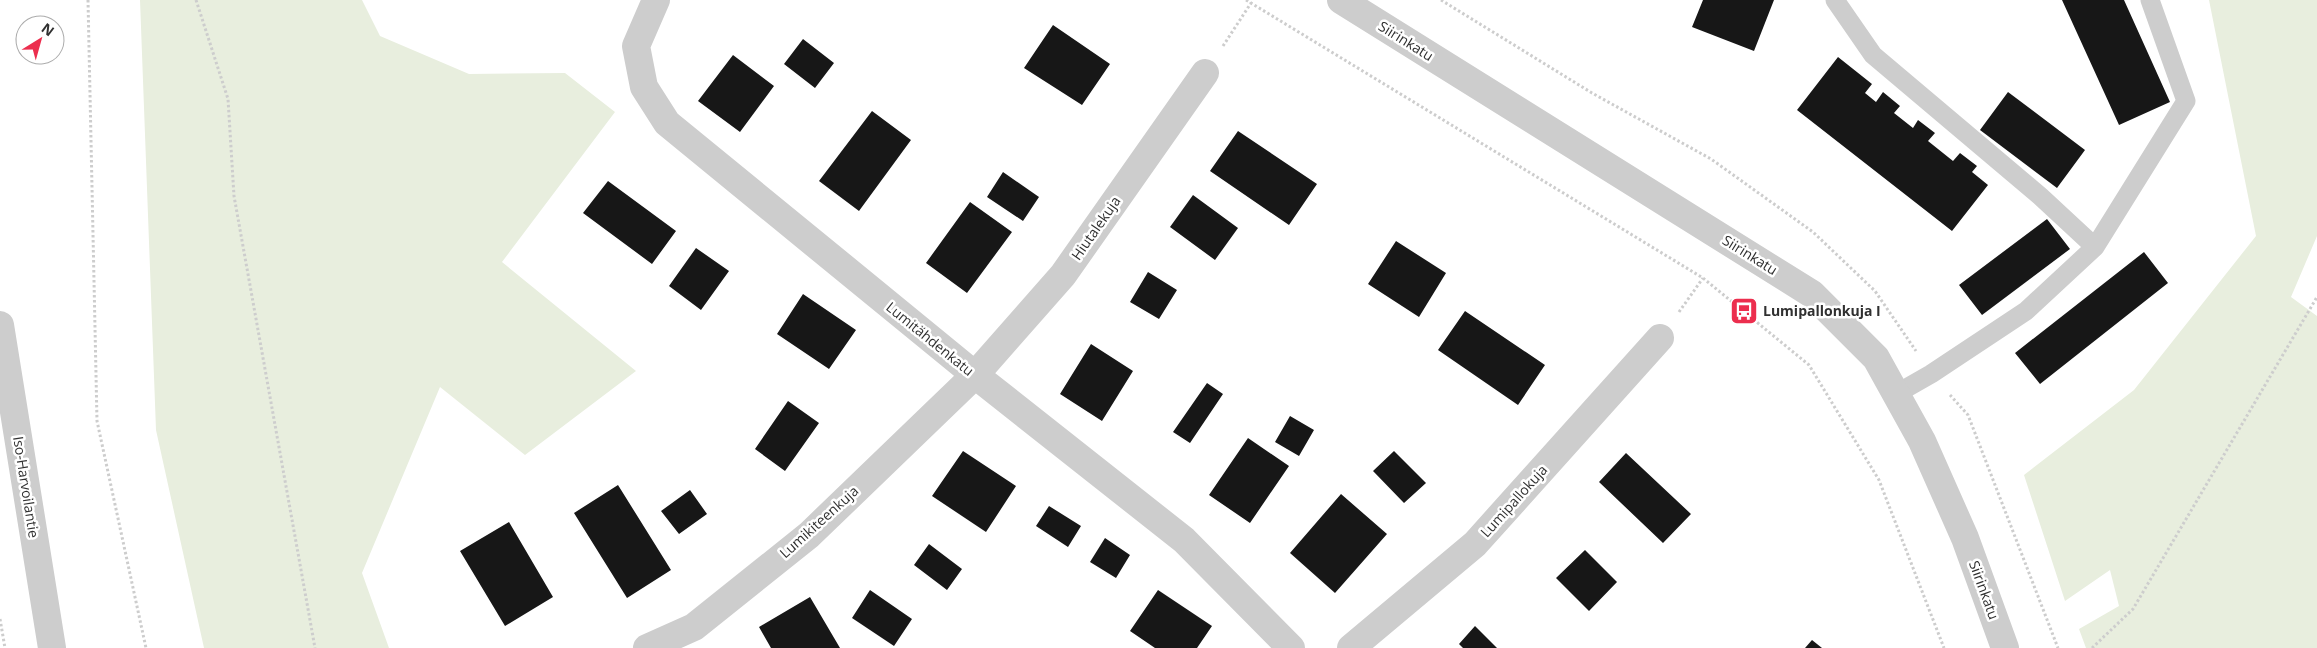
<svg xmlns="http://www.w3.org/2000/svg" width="2317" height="648" viewBox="0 0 2317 648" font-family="'Open Sans',sans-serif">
<rect width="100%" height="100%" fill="#fff"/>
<path fill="#e8eede" d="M140 0H362L380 36 469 74 565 73 615 112 502 262 636 371 525 455 440 387 362 573 389 648H204L156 430Z
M2209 0H2317V236L2291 297 2317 316V648H2086L2079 629 2119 606 2110 570 2065 601 2024 475 2134 390 2256 236Z"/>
<path fill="#171717" d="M1703 0H1774L1754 51 1692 27Z
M2062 0H2124L2170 102 2119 125Z
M1053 25 1110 64 1082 105 1024 68Z
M803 39 834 63 815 88 784 64Z
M733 55 774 86 740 132 698 101Z
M1838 57 1872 84 1865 93 1876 102 1883 92 1900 106 1894 113 1913 128 1918 120 1935 133 1928 141 1953 161 1960 153 1977 166 1972 172 1988 185 1952 231 1797 110Z
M2008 92 2085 150 2057 188 1980 130Z
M872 111 911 140 859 211 819 181Z
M1238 131 1317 184 1289 225 1210 171Z
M1003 172 1039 197 1023 221 987 197Z
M608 181 676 231 652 264 583 213Z
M1193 195 1238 228 1215 260 1170 227Z
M970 202 1012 232 967 293 926 263Z
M2047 219 2070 249 1982 315 1959 285Z
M1396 241 1446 273 1419 317 1368 284Z
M696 248 729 271 701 310 669 286Z
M2144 252 2168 283 2040 384 2015 353Z
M1148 272 1177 290 1159 319 1130 302Z
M803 294 856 330 829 369 777 334Z
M1465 311 1545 365 1518 405 1438 350Z
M1091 344 1133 371 1102 421 1060 394Z
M1207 383 1223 394 1190 443 1173 432Z
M788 401 819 423 785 471 755 449Z
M1290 416 1314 430 1299 456 1275 442Z
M1248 438 1289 466 1250 523 1209 495Z
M963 451 1016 486 986 532 932 496Z
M1394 451 1426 483 1404 503 1373 471Z
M1626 453 1691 514 1663 543 1599 482Z
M618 485 671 570 627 598 574 513Z
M690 490 707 514 679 534 661 511Z
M1341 494 1387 534 1335 593 1290 553Z
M1049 506 1081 526 1068 547 1036 526Z
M509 522 553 597 505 626 460 551Z
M1105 538 1130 555 1116 578 1090 562Z
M929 544 962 569 947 590 914 565Z
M1585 550 1617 582 1589 611 1556 578Z
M870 590 912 619 894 646 852 618Z
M1158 590 1212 626 1197 648H1155L1130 631Z
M810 597 840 648H771L759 627Z
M1475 626 1497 648H1463L1459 644Z
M1812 640 1822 648H1805Z"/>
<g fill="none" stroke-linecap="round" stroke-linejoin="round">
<path stroke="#cdcdcd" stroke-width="3" stroke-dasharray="2.5 2.5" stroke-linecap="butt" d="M88 0 97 421 146 648
M196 0 228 99 234 196 315 648
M1246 0 1703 278 1809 365 1879 480 1944 648
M1441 0 1592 93 1711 159 1813 232 1875 291 1916 351
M1223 46 1251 3
M1679 312 1703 278
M1950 395 1968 415 2058 648
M0 619 5 648
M2092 648 2133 609 2317 297"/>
<path stroke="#cdcdcd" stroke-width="19" d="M1835 0 1873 55 2040 196 2095 247
M1896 394 1931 374 2026 311 2095 247 2186 101 2150 0"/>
<path stroke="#cdcdcd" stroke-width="28" d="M656 0 636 46 644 87 667 123 975 375 1184 540 1291 648
M1341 0 1812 294 1876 358 1922 441 1965 538 2005 648
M0 325 52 648
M647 648 694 627 809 535 975 375 1063 275 1205 73
M1351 648 1475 544 1660 338"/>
</g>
<defs>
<g id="bus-square" transform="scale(1.4375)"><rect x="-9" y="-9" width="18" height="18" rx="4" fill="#ec2e4e" stroke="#fff"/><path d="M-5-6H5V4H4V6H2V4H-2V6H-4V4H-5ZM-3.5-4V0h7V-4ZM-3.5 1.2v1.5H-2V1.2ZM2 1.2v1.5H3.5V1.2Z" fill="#fff"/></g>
</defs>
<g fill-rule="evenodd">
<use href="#bus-square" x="1744" y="311"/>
</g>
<g text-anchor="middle" stroke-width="5" stroke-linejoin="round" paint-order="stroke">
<g font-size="14" fill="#303030" stroke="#fff">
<text transform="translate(1406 41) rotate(32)" y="5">Siirinkatu</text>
<text transform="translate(1096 228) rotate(-55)" y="5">Hiutalekuja</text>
<text transform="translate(1750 255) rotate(32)" y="5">Siirinkatu</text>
<text transform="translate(930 339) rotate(39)" y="5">Lumitähdenkatu</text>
<text transform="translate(26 487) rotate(81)" y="5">Iso-Harvoilantie</text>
<text transform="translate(1514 501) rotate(-48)" y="5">Lumipallokuja</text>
<text transform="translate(819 522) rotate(-42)" y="5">Lumikiteenkuja</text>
<text transform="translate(1984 590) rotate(70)" y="5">Siirinkatu</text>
</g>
<g font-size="14" font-weight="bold" fill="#303030" stroke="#fff" text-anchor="start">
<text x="1763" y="316">Lumipallonkuja I</text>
</g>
</g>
<g transform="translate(40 40) rotate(37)"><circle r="24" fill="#ffffff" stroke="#acacac"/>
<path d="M0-4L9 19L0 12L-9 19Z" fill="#ec2e4e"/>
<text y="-8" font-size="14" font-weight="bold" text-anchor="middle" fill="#303030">N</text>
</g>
</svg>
